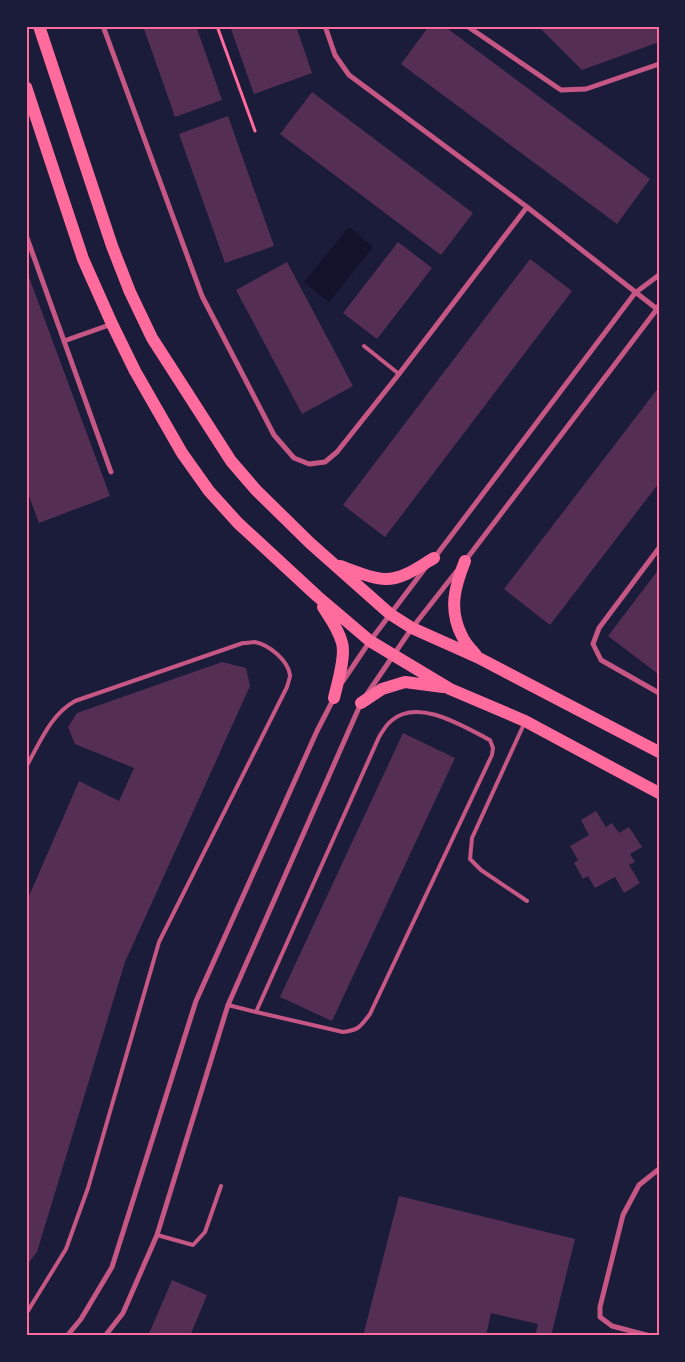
<svg xmlns="http://www.w3.org/2000/svg" width="685" height="1362" viewBox="0 0 685 1362" font-family="Lora,serif">
<rect width="100%" height="100%" fill="#1b1b3a"/>
<path fill="#12122b" d="M349 227 373 247 329 302 304 282Z"/>
<path fill="#542f53" d="M143 26H196L222 100 175 117Z
M230 26H296L312 73 254 94Z
M429 26H444L650 179 617 224 401 64Z
M538 26H659V42L582 70Z
M312 92 473 213 441 255 280 134Z
M228 116 274 246 225 263 179 134Z
M398 242 432 268 377 339 343 313Z
M530 259 572 291 385 537 343 505Z
M287 262 353 386 302 414 236 290Z
M26 269 110 496 39 523 26 488Z
M659 387V483L550 625 504 589Z
M659 569V670L657 673 608 636Z
M222 662 246 668 250 686 125 962 37 1252 26 1266V903L79 781 119 801 134 768 75 744 68 727 77 713Z
M403 733 455 758 332 1021 280 997Z
M596 811 606 827 612 823 619 833 629 827 642 847 630 854 635 862 629 865 640 883 624 893 615 877 595 888 588 876 583 879 574 863 578 860 570 846 589 835 581 820Z
M399 1196 575 1239 551 1336H535L538 1324 491 1313 486 1336H363Z
M172 1280 207 1295 190 1336H148Z"/>
<g fill="none" stroke-linecap="round" stroke-linejoin="round">
<path stroke="#ff6b9d" stroke-width="3" d="M217 26 255 131"/>
<path stroke="#c65784" stroke-width="4" d="M364 346 399 374
M524 724 472 838 470 859 481 870 527 901
M26 767C40 743 50 715 75 701L243 643C247 643 252 642 255 642 269 645 288 660 290 675 290 678 288 683 287 687L159 942 88 1188 66 1249 26 1314
M228 1005 256 1012 379 737C382 732 386 725 391 721 418 697 464 727 490 740L493 748 492 755 370 1014C360 1027 359 1030 343 1032L256 1012
M157 1235 193 1245 205 1232 221 1186"/>
<path stroke="#c65784" stroke-width="5" d="M103 26 202 296 274 435 294 458 309 464 325 462 337 452 399 374 527 207
M325 26 335 55 349 75 527 207 657 309
M467 26 561 90 586 89 659 64
M26 235 111 472
M64 341 112 324
M659 548 599 628 593 644 601 660 659 693
M435 557 635 293 659 275
M465 561 657 309 659 305
M343 681 370 641 426 567
M367 694 412 628 456 572
M67 1336 81 1319 112 1267 196 1001 317 731 334 698
M105 1336 123 1313 157 1235 228 1005 361 703
M650 1336 612 1326 600 1317V1307L623 1215 639 1185 659 1169"/>
<path stroke="#ff6b9d" stroke-width="12" d="M39 26 112 246 130 292 152 338 231 461 256 490 310 543 390 614 412 628 477 657 659 752
M26 87 83 259 112 324 135 371 182 453 209 491 238 523 317 596 370 641 450 689 525 721 659 793
M465 561C455 586 448 609 462 636 465 643 471 649 476 655
M340 566C351 570 375 580 386 579 404 579 420 566 434 558
M323 607C330 618 339 630 342 643 346 656 337 685 334 698
M361 703 382 689 405 682 443 687"/>
</g>
<rect width="685" height="1362" fill="none" stroke="#1b1b3a" stroke-width="55"/>
<rect x="28" y="28" width="630" height="1306" fill="none" stroke="#ff6b9d" stroke-width="2"/>
</svg>
